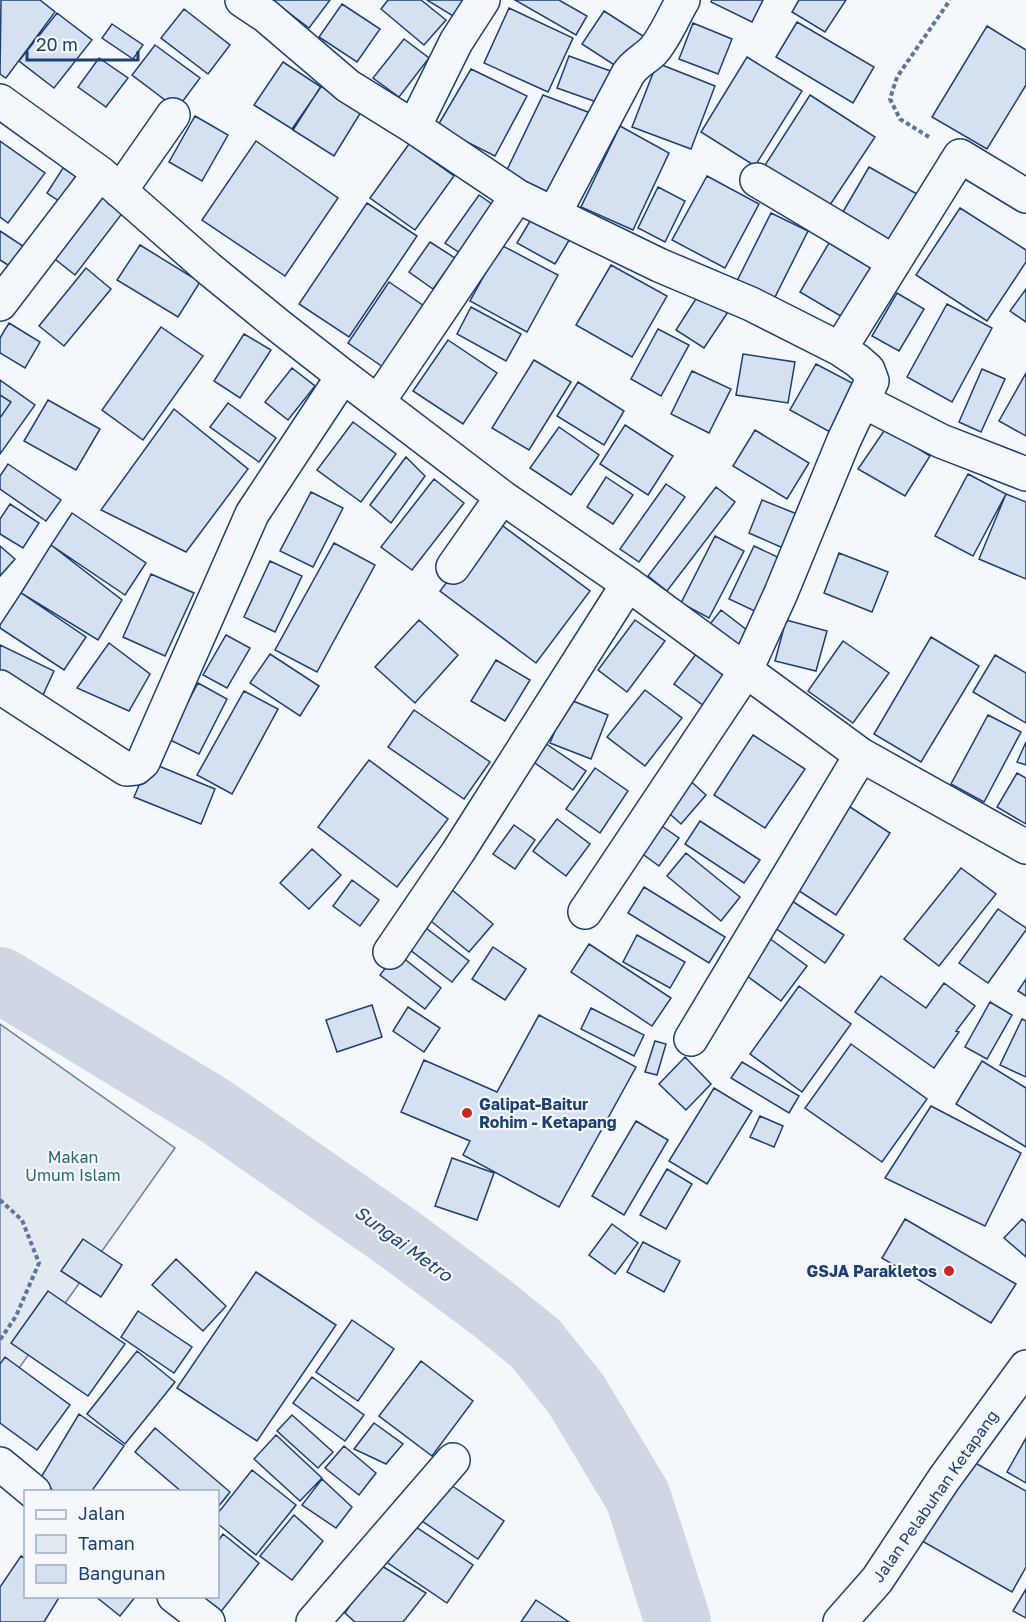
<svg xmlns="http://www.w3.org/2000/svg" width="1026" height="1622" viewBox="0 0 1026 1622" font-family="'Golos Text',sans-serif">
<rect width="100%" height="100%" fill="#f4f7fb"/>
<path fill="#e3e9f0" stroke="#687fa3" stroke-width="1.5" d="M0 1024 175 1148 0 1395Z"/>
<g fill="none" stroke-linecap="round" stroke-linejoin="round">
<path stroke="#cfd7e4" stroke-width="66" d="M0 980 214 1110 398 1238 492 1308 535 1343 576 1394 638 1497 678 1622"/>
</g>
<path fill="#d5e0f0" stroke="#1d3f73" stroke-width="1.5" d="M1 0H40L55 12 6 78 0 74Z
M272 0H330L309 28Z
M388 0H421L446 20 424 45 381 9Z
M427 0H470L458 19Z
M515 0H559L587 16 576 35Z
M712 0H763L752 22 711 2Z
M799 0H846L825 32 792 12Z
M342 4 380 29 357 62 319 37Z
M509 8 573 38 548 92 484 63Z
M184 9 230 45 208 74 161 38Z
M604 11 643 36 622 70 582 44Z
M57 13 92 40 54 88 19 61Z
M797 22 874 67 853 103 776 57Z
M693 23 732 39 718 74 679 59Z
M112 24 143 45 133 59 102 38Z
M987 26 1026 50V85L987 149 932 117Z
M404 39 429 58 399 97 373 78Z
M155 45 200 78 177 109 132 75Z
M569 56 616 73 605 105 557 88Z
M747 57 802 91 755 166 701 132Z
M99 58 128 78 106 107 78 87Z
M283 62 321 87 292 129 254 105Z
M657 63 715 86 691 149 632 127Z
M471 69 527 96 495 156 437 127Z
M321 86 361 112 334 156 293 130Z
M543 95 593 114 553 195 506 172Z
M810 95 875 137 824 214 760 173Z
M195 116 228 135 202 181 169 162Z
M620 126 669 153 633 230 581 207Z
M0 141 45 173 8 223 0 217Z
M256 141 338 198 285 276 202 220Z
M409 144 454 176 415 230 370 198Z
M869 167 917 194 888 245 840 217Z
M63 168 78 178 62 203 47 193Z
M707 176 759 204 725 268 672 240Z
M658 187 685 201 665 242 638 228Z
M96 189 124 211 75 275 46 252Z
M479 195 499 209 466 257 445 243Z
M367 203 417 236 349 337 299 304Z
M960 208 1026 250V262L987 321 916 275Z
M771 213 808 231 773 301 736 283Z
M533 216 571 237 555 264 517 243Z
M0 231 29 250 16 270 0 260Z
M430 242 455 258 433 289 409 272Z
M829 243 874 270 844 318 800 292Z
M140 245 200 282 178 317 117 280Z
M501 245 558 275 527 332 470 301Z
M611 265 667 296 632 357 576 325Z
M86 268 111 289 64 346 39 326Z
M389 282 427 308 386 369 348 343Z
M1026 289V322L1010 311Z
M897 293 924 309 899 351 872 336Z
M699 294 728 312 704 348 676 330Z
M947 304 992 328 952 402 907 377Z
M471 307 521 334 506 361 457 334Z
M9 323 40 342 25 368 0 353V338Z
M161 327 203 356 143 440 102 410Z
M658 329 689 345 661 396 631 379Z
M244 334 271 350 240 398 214 381Z
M448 340 497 373 463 424 413 391Z
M743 354 795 362 788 403 736 395Z
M534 360 571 382 529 450 492 428Z
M816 364 856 385 830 432 790 410Z
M292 368 315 386 288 420 265 402Z
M982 369 1005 379 981 432 959 422Z
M692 371 731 389 709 433 671 414Z
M1026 373V436L999 421Z
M0 380 35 405 0 454Z
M578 382 624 411 604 445 557 416Z
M0 395 11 402 0 418Z
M48 400 100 429 76 470 24 441Z
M228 403 276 438 259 462 210 427Z
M174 409 248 469 186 552 101 510Z
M353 422 396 454 361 502 317 470Z
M625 425 673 456 648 495 600 464Z
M559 427 599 455 571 495 530 468Z
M886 428 930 456 905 496 858 469Z
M755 430 809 463 787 499 733 466Z
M406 457 425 476 391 523 370 505Z
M8 464 61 500 46 521 0 489V476Z
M968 474 1006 494 973 556 935 536Z
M606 477 633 495 613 524 587 507Z
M434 479 464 503 412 570 381 547Z
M666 484 685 497 639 562 620 549Z
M716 487 735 502 667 591 648 576Z
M311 492 343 508 313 567 280 551Z
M1006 494 1026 502V579L979 559Z
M762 500 797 514 783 548 749 533Z
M10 504 39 523 23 548 0 534V519Z
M72 513 146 563 125 595 51 545Z
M495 520 590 591 536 663 440 591Z
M715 536 744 551 709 618 681 603Z
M334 543 375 565 317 672 275 650Z
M51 545 122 600 98 640 21 593Z
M0 546 15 559 0 576Z
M754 546 786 561 761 614 729 599Z
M839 553 888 572 872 612 824 593Z
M270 561 302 576 275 632 244 617Z
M151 574 194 593 165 656 123 637Z
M21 593 86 637 64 670 0 628V625Z
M721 610 752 634 738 652 707 628Z
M419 620 458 655 415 703 375 667Z
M635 620 665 641 627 692 598 670Z
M786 620 827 631 816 671 775 661Z
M226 635 250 648 227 688 203 675Z
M931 637 979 666 921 762 874 734Z
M843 641 889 673 853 723 808 691Z
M109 643 150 674 129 711 77 688Z
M0 645 54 671 42 697 0 678Z
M270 654 319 686 300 716 250 683Z
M696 654 730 678 707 708 674 684Z
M995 655 1026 673V723L973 692Z
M496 660 530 680 505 721 471 701Z
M198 683 227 699 199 754 168 739Z
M645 690 682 718 645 766 607 737Z
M244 691 278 709 232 794 197 775Z
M568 699 608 715 591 759 550 743Z
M414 710 490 762 464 799 388 747Z
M988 715 1021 732 984 802 951 784Z
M753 735 805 769 765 828 714 795Z
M1026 742V765L1017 762Z
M545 743 586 771 573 790 532 761Z
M369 760 448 819 397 887 318 827Z
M149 762 215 789 201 824 134 797Z
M595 768 628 791 600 833 566 809Z
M1017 773 1026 778V824L997 807Z
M686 777 706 795 681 824 661 806Z
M847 805 890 833 836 915 793 887Z
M557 819 590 844 566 876 533 851Z
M700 821 760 860 744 883 685 844Z
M656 822 679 838 659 866 637 850Z
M514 825 535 840 515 869 493 854Z
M312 849 341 875 309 909 280 883Z
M686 853 740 897 721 921 667 876Z
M961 868 996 894 939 966 904 939Z
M352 880 379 900 360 926 333 906Z
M445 884 493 924 469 952 421 913Z
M644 887 725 937 709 963 628 913Z
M789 899 844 935 825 963 771 925Z
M998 909 1026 928V930L988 983 959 963Z
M422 925 469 961 452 982 405 946Z
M637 935 685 962 670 988 623 962Z
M769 938 807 966 781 1001 743 973Z
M589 944 671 998 652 1026 571 972Z
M493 947 526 969 505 1000 472 979Z
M397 953 441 988 425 1009 380 975Z
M881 976 926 1008 944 983 975 1006 956 1031 959 1032 934 1068 855 1012Z
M1026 979V996L1018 991Z
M799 986 851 1024 802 1092 750 1054Z
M990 1002 1012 1015 987 1059 965 1047Z
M372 1005 382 1037 337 1052 326 1020Z
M408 1007 440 1028 424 1052 393 1031Z
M591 1008 644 1035 634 1056 581 1029Z
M539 1015 636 1067 559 1207 463 1155 470 1141 401 1112 424 1060 497 1092Z
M1022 1019 1026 1021V1077L1000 1065Z
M655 1041 666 1044 657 1075 645 1072Z
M851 1044 927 1099 882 1162 805 1108Z
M685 1057 711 1084 686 1110 659 1084Z
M982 1061 1026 1088V1147L956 1104Z
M742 1062 799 1096 789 1113 731 1078Z
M714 1088 752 1111 707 1184 669 1161Z
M931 1106 1021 1153 985 1226 885 1178Z
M760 1116 783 1126 774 1147 750 1137Z
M636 1121 668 1140 624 1215 592 1196Z
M452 1158 494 1173 477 1220 435 1206Z
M667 1169 692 1184 666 1229 640 1215Z
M905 1219 1016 1284 991 1323 882 1258Z
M1022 1219 1026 1223V1257L1004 1238Z
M612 1224 638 1243 615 1274 589 1255Z
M83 1239 122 1265 101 1297 61 1271Z
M643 1242 680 1261 664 1292 627 1272Z
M176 1259 226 1306 203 1331 152 1285Z
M256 1272 336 1325 257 1441 177 1388Z
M48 1291 125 1344 88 1396 11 1343Z
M138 1311 192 1347 174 1373 121 1337Z
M352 1320 394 1349 358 1401 316 1372Z
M137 1351 175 1382 125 1444 87 1414Z
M5 1357 70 1405 37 1450 0 1423V1364Z
M421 1361 473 1401 432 1456 379 1416Z
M312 1377 364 1415 345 1441 293 1403Z
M79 1414 124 1446 91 1492H55L40 1479Z
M292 1415 333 1452 318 1468 277 1431Z
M374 1423 403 1444 386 1464 354 1449Z
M155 1428 230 1492 218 1507V1492H182L135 1452Z
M276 1435 322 1478 300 1501 254 1459Z
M1026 1438V1483L1007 1472Z
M344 1446 376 1473 359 1495 325 1468Z
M968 1459 1026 1491V1567L1012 1592 922 1541Z
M252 1470 296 1505 256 1555 218 1524V1513Z
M322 1479 352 1507 336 1528 302 1505Z
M442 1479 504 1521 478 1559 416 1517Z
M294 1515 323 1541 292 1580 260 1556Z
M410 1523 473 1565 447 1603 385 1561Z
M223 1534 259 1563 216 1618 189 1596H218V1541Z
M21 1556 26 1559V1596H60L44 1622H0V1587Z
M377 1563 426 1593 403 1622H355L345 1613Z
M1026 1589V1618L1013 1611Z
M95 1596H136L120 1616Z
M536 1600 569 1622H521Z"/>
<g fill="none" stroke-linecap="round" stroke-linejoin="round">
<g stroke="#1d3f73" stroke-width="36">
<path id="minor" d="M242 0 266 16 348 86 414 127 517 196 659 265 751 304 840 349 858 361 868 370 872 381 844 440 781 593 745 672 585 912
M0 101 100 173 208 268 279 326 343 376 502 497 628 584 861 755 1026 847
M414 127 456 42 483 0
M757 180 894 262
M120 191 173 115
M554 214 628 74C634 64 645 59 653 51 665 38 674 15 683 0
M0 304 100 173
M840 349 960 156 1026 196
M863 401 941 441 1026 474
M378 402 517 196
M453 567 502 497
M0 687 126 769 136 768 143 762 252 514 343 376
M390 952 458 852 628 584
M691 1039 861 755
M0 1464 34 1492
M174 1596 208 1622
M313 1622 453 1460
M840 1622 877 1580 944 1479 1026 1367"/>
</g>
<path stroke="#5e769c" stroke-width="4" stroke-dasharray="4.5 3" stroke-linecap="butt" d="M929 137 900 119 890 99 897 77 950 0
M0 1200 22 1220 39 1263 16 1316 0 1340"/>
<use href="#minor" stroke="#f4f7fb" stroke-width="33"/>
</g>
<g fill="#c62828" stroke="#f4f7fb" stroke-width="2">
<circle cx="467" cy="1113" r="6"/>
<circle cx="949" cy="1271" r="6"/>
</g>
<g text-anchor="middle" stroke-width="4.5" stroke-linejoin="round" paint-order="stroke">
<g font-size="16" font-weight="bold" fill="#1d3f73" stroke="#f4f7fb" text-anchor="start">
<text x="479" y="1110">Galipat-Baitur<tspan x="479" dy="18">Rohim - Ketapang</tspan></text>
<text x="937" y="1277" text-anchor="end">GSJA Parakletos</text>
</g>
<g font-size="16" fill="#2c6c60" stroke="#f4f7fb">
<text x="73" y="1163">Makan<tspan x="73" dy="18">Umum Islam</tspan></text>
</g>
<g font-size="16" fill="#1d3f73" stroke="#f4f7fb">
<text transform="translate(935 1496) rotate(-55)" y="6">Jalan Pelabuhan Ketapang</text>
</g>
<g font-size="18" font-style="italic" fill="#1d3f73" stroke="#f4f7fb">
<text transform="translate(403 1244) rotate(36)" y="6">Sungai Metro</text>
</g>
</g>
<rect x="24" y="1490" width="195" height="108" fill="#f4f7fb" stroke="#9eadc5" stroke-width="1.5"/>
<rect x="36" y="1510" width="30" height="9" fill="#f4f7fb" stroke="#9eadc5" stroke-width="1.5"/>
<text x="78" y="1520" font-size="18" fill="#1d3f73">Jalan</text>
<rect x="36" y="1535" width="30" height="18" fill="#e3e9f0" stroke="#9eadc5" stroke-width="1.5"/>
<text x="78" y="1550" font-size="18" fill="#1d3f73">Taman</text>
<rect x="36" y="1565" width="30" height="18" fill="#d5e0f0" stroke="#9eadc5" stroke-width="1.5"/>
<text x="78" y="1580" font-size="18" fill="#1d3f73">Bangunan</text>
<path d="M27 51v9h111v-9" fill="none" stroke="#1d3f73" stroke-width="3"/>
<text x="36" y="51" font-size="18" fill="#1d3f73" stroke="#f4f7fb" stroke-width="4.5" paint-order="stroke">20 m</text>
</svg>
